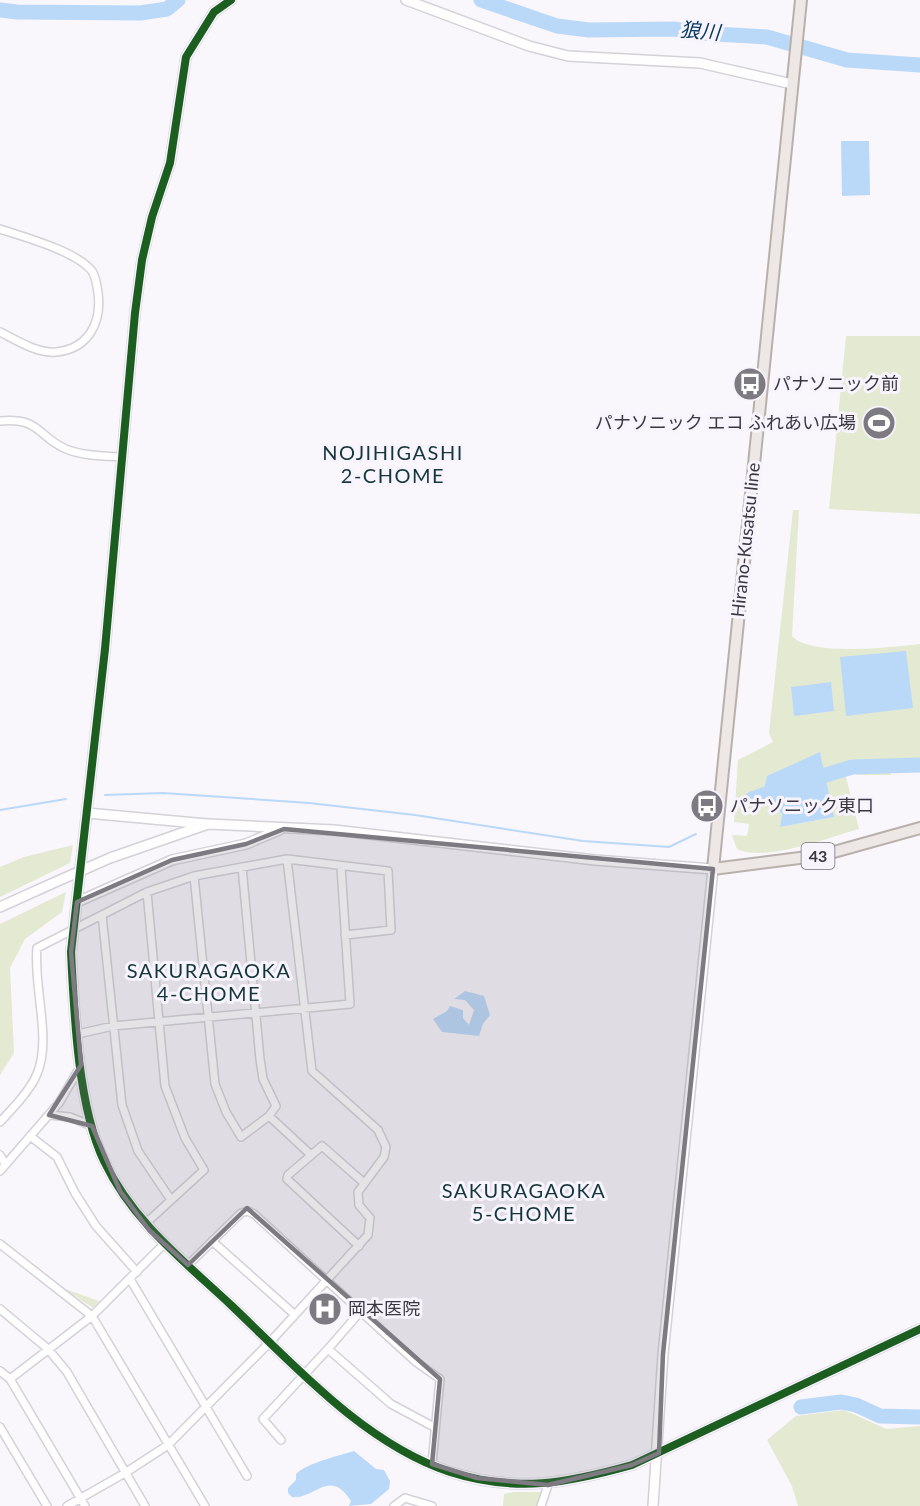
<svg xmlns="http://www.w3.org/2000/svg" width="920" height="1506" viewBox="0 0 920 1506" font-family="Lato,'Noto Sans JP',sans-serif">
<rect width="100%" height="100%" fill="#f9f6fc"/>
<path fill="#e4e9d2" fill-rule="evenodd" d="M846 336H920V514L829 509Z
M793 510H799L792 636C810 657 893 647 920 644V762L890 764 891 775H857L854 770 845 773 859 829C829 837 765 863 737 849L732 835 747 836 749 824 734 822 738 760 773 742 769 733ZM763 793 834 817 780 827 782 814Z
M73 845 70 863 0 897V867L24 857Z
M66 892 62 912 25 939 10 968 14 1053 0 1075V924Z
M65 1289 99 1301 93 1308Z
M844 1410 886 1429 920 1426V1506H798L792 1486 767 1440 796 1416Z
M514 1492H541L536 1506H503L504 1494Z"/>
<path fill="#bad9f9" d="M841 141H869L870 195 842 196Z
M906 651 913 708 846 716 840 657Z
M831 682 834 711 794 716 791 687Z
M820 752 834 817 780 827 782 814 763 793 767 776Z
M465 991 484 996 490 1015 483 1024 479 1036 442 1032 433 1019 447 1011 450 1006 463 1010V1018L469 1025 474 1010 465 1000 454 999Z
M354 1451 376 1469 384 1470 390 1481 389 1489 371 1504 349 1506 351 1501C329 1467 315 1500 292 1497L288 1493V1488L296 1480V1474C307 1463 338 1456 354 1451Z"/>
<g fill="none" stroke-linecap="round" stroke-linejoin="round">
<path stroke="#bad9f9" stroke-width="2" d="M105 795 163 793 309 803 415 815 583 841 669 847 696 834
M0 810 66 799"/>
<path stroke="#bad9f9" stroke-width="15" d="M481 0 557 26 589 30 675 29 696 33 767 37 847 60 920 65
M0 10 17 12 140 13 167 9 178 0
M806 781 852 767 920 765
M752 799 783 788
M801 1407 841 1402 856 1405 880 1416 920 1417"/>
<g stroke="#d4d1d8" stroke-width="10">
<path id="minor" d="M0 229C24 237 76 251 92 271 96 277 97 286 98 293 102 323 88 349 56 352 38 354 16 340 0 332
M0 421C40 417 38 437 66 449 83 456 104 456 122 457
M194 876 215 1084 226 1112 241 1137 269 1116 276 1106 263 1079 260 1059 242 867
M102 915 122 1105 138 1151 171 1200
M78 1034 113 1026 350 1004 341 867
M49 1115 70 1117 92 1126
M269 1116 310 1154
M0 1122C12 1109 30 1091 37 1074 52 1038 33 987 37 948L147 892 194 876 287 859 388 871 391 930 345 935
M30 1136 57 1157 75 1193 96 1226 137 1272
M0 1155 5 1164
M0 1171 59 1103 80 1067
M145 1224 204 1170 185 1138 165 1086 147 892
M212 1241 294 1314
M0 1244 92 1316 205 1506
M359 1246 287 1179 288 1175 322 1146 363 1182
M188 1265 241 1213 248 1211 254 1214 416 1362 440 1379 432 1464
M130 1279 247 1476
M0 1309 48 1349 67 1372 145 1506
M328 1349 360 1312
M0 1371 10 1379 85 1506
M10 1379 92 1316 164 1244
M0 1427 47 1506
M281 1440 263 1419 328 1349 391 1404 434 1427
M67 1506 125 1473 168 1445 270 1342 368 1235 370 1218 359 1205 358 1192 384 1157 386 1147 378 1130 312 1071 287 859
M394 1506 405 1498 432 1506
M541 1506 548 1485"/>
</g>
<g stroke="#d4d1d8" stroke-width="12">
<path id="tertiary" d="M231 0 214 12 186 57 170 163 152 217 142 260 135 313 105 649 71 952C74 1013 78 1107 104 1161 133 1222 184 1261 232 1306 295 1366 365 1444 450 1472 516 1493 568 1483 632 1465L920 1329
M406 0 529 46 568 56 700 63 792 84
M87 813 207 824
M110 858 208 824 334 830 595 860 713 869 663 1354 653 1506
M77 902 172 860 246 844 279 830
M0 907 51 884"/>
</g>
<g stroke="#b9b0ac" stroke-width="14">
<path id="primary" d="M801 0 713 869 823 855 920 828"/>
</g>
<use href="#minor" stroke="#fefeff" stroke-width="7"/>
<use href="#tertiary" stroke="#fefeff" stroke-width="9"/>
<use href="#primary" stroke="#ede8e5" stroke-width="10"/>
<g stroke="#d4d1d8" stroke-width="12" stroke-linecap="butt">
<path id="tertiary-bridge" d="M51 884 110 858"/>
</g>
<use href="#tertiary-bridge" stroke="#fefeff" stroke-width="9"/>
<g stroke="#f8f4fe" stroke-width="11">
<path id="cycleway" d="M231 0 214 12 186 57 170 163 152 217 142 260 135 313 105 649 71 952C74 1013 78 1107 104 1161 133 1222 184 1261 232 1306 295 1366 365 1444 450 1472 516 1493 568 1483 632 1465L920 1329"/>
</g>
<use href="#cycleway" stroke="#1b5e20" stroke-width="8"/>
</g>
<path fill="#7e7a82" fill-opacity="0.2" stroke="#7e7a82" stroke-width="4.5" stroke-linejoin="round" d="M284 829 713 869 663 1354 659 1453 632 1465 548 1485 477 1478 432 1464 440 1379 247 1208 188 1265 149 1230 120 1191 92 1126 49 1115 81 1065 71 952 77 902 172 860 246 844Z"/>
<defs>
<g id="bus-disc" transform="scale(1.725)"><circle r="9.5" fill="#7e7a82" stroke="#f8f4fe"/><path d="M-5-6H5V4H4V6H2V4H-2V6H-4V4H-5ZM-3.5-4V0h7V-4ZM-3.5 1.2v1.5H-2V1.2ZM2 1.2v1.5H3.5V1.2Z" fill="#fff"/></g>
<g id="stadium-disc" transform="scale(1.725)"><circle r="9.5" fill="#7e7a82" stroke="#f8f4fe"/><path d="M0-5a6.5 5 0 1 0 0 10a6.5 5 0 1 0 0-10ZM-3.5-1.8h7v3.6h-7Z" fill="#fff"/></g>
<g id="hospital-disc" transform="scale(1.725)"><circle r="9.5" fill="#7e7a82" stroke="#f8f4fe"/><path d="M-5-5h3v3.5h4V-5h3V5h-3V1.5h-4V5h-3Z" fill="#fff"/></g>
</defs>
<g fill-rule="evenodd">
<use href="#bus-disc" x="750" y="384"/>
<use href="#stadium-disc" x="879" y="423"/>
<use href="#bus-disc" x="707" y="806"/>
<use href="#hospital-disc" x="325" y="1309"/>
</g>
<g text-anchor="middle" stroke-width="6" stroke-linejoin="round" paint-order="stroke">
<rect fill="#f8f4fe" stroke="#74707a" stroke-width="1.5" x="801.5" y="843" width="33" height="26" rx="4.5"/>
<g font-size="16" font-weight="bold" fill="#3b3741">
<text x="818" y="862">43</text>
</g>
<g font-size="18" fill="#3b3741" stroke="#f8f4fe" text-anchor="start">
<text x="773" y="390">パナソニック前</text>
<text x="856" y="429" text-anchor="end">パナソニック エコ ふれあい広場</text>
<text x="730" y="812">パナソニック東口</text>
<text x="348" y="1315">岡本医院</text>
</g>
<g font-size="18" fill="#3b3741" stroke="#f8f4fe">
<text transform="translate(746 540) rotate(-84)" y="6">Hirano-Kusatsu line</text>
</g>
<g font-size="20" font-style="italic" fill="#053961" stroke="#f8f4fe">
<text transform="translate(700 31) rotate(5)" y="7">狼川</text>
</g>
<g font-size="20" letter-spacing="1.5" fill="#14363b" stroke="#f8f4fe">
<text x="393" y="460">NOJIHIGASHI<tspan x="393" dy="23">2-CHOME</tspan></text>
<text x="209" y="978">SAKURAGAOKA<tspan x="209" dy="23">4-CHOME</tspan></text>
<text x="524" y="1198">SAKURAGAOKA<tspan x="524" dy="23">5-CHOME</tspan></text>
</g>
</g>
</svg>
